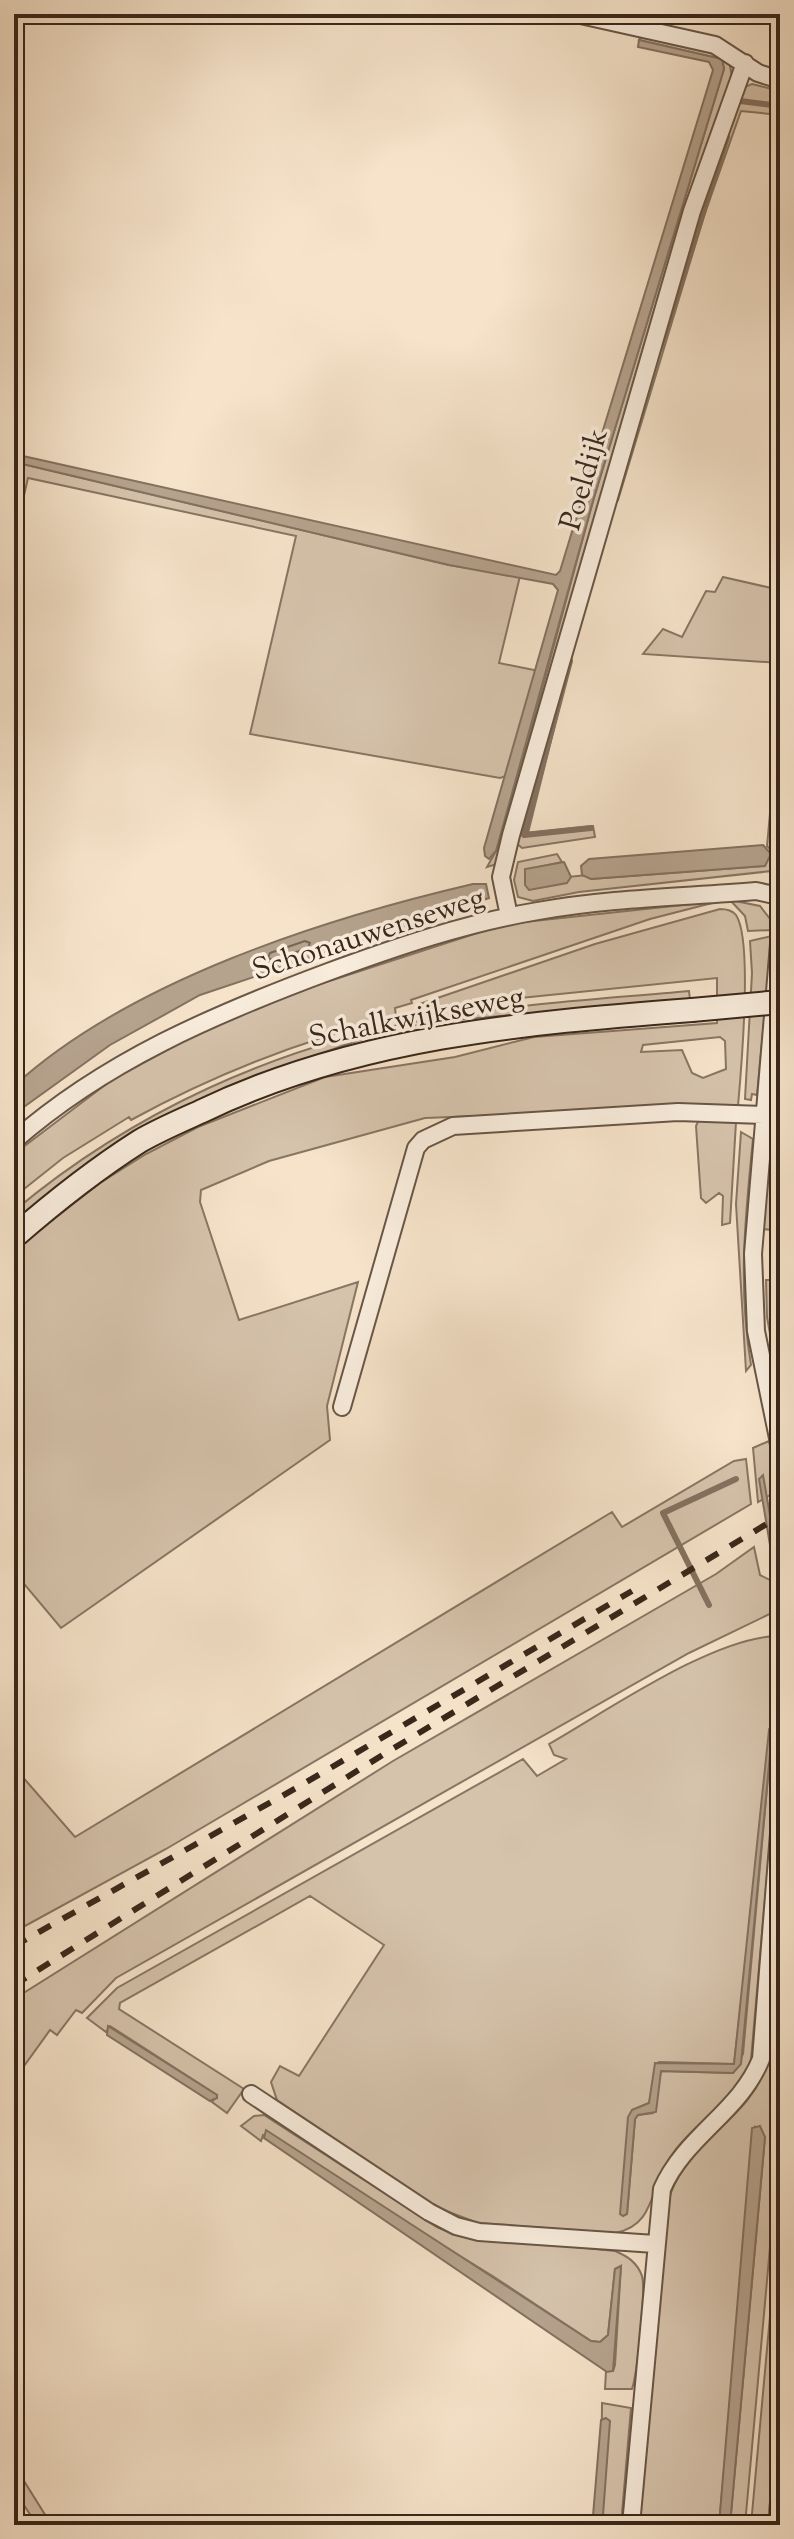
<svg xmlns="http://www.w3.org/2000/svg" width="794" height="2539" viewBox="0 0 794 2539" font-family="'Sorts Mill Goudy',serif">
<rect width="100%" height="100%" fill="#f6e3ca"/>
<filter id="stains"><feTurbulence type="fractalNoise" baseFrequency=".0025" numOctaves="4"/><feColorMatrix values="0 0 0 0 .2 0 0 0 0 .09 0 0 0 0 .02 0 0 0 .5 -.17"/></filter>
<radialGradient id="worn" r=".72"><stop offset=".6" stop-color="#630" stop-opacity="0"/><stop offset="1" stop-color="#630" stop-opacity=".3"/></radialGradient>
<path fill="#d6c3ac" stroke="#887563" stroke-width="2" fill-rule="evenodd" d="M641 36 704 47 729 60 732 77 497 864 487 867 496 851 517 782 593 501 724 69 722 59 639 40Z
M752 84 780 91V115L741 111 705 213 618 500 611 496 688 235 742 88Z
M14 462 449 565 520 576 499 663 539 671 509 775 500 778 250 734 296 536 28 478 14 539Z
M723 577 780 590V663L643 654 663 629 682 637 706 591 715 592Z
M577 636 528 833 593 826 595 837 522 848 515 842Z
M780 705V858L772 871 579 892 533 901 518 897 514 880 518 862 557 854 562 862 525 870 568 877 587 875 591 879 764 866 770 849 767 846Z
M730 900 760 906 770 919 772 930 748 931 745 916Z
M720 901 650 919 411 1000 412 1003 395 1008 396 1017C301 1040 217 1073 131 1120L129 1117 63 1158 14 1197V1154L113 1079 210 1027 317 985 505 924Z
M720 909C726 909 732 910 736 915 753 940 741 1072 738 1106L425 1118 269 1161 201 1190 200 1202 239 1320 358 1282 327 1406 330 1440 61 1628 14 1572V1250L100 1183 146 1154 198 1127 325 1077 455 1057 534 1037 717 1023V978L482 1002 422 1012 420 1004 595 944ZM720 1037 725 1041 726 1069 703 1078 692 1073 682 1050 641 1052 643 1045Z
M772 936 757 1095 752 1094 751 1100 745 1099 752 973 750 941Z
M689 991 690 1000 431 1022C277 1050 147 1144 14 1223V1211C132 1112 277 1046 429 1019 515 1004 603 999 689 991Z
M780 1052V1241L777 1236H772V1230L763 1229Z
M700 1117 736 1122 730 1223 722 1225 723 1196 719 1193 706 1203 701 1198 696 1126Z
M741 1132 753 1139C745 1218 738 1286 751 1365L746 1371 736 1204Z
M780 1269V1390L767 1317 766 1280H771V1275Z
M769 1441 779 1490 758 1502 753 1448Z
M746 1459 751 1504 166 1849 14 1932V1767L75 1837 612 1512 622 1527 734 1461Z
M754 1547 760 1575 780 1585V1609L689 1653 116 1978 82 2013 76 2010 57 2035 50 2030 14 2080V1999L393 1761 716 1574Z
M780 1636V1726L751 2060C737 2103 692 2122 669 2159 650 2188 655 2226 615 2233L478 2223 441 2209 277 2100 271 2082 280 2066 299 2076 384 1945 310 1896 120 2003 119 2009 244 2089 227 2113 212 2102 217 2095 110 2026 106 2032 87 2018 117 1988 523 1759 537 1776 566 1759 554 1755 549 1744C607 1711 716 1635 780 1636ZM772 1733 743 2054 733 2073 661 2071 653 2113 638 2115 635 2119 627 2214 632 2110 649 2103 659 2062 734 2064Z
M780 1921V2136L745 2525H730L765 2137 755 2127 719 2525H638L666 2208C685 2133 747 2129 769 2059Z
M264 2115 437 2227 456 2235 615 2251C627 2256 637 2262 642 2276 646 2289 637 2375 632 2389H605L606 2371H613L615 2365 621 2266 615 2269 608 2335 600 2342 591 2341 491 2275 263 2135 261 2141 241 2126 254 2116Z
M780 2206V2389L768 2525H751Z
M602 2403 631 2408 621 2525H589L590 2516 601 2517Z
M14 2465 49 2521 51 2525H37L14 2490Z"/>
<path fill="#b6a38e" stroke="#847160" stroke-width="2" d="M639 40 722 59 724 69 593 501 496 851 489 859 485 856 484 848 558 590 553 584 449 565 14 462V454L556 575 560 571 713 70 709 62 638 47Z
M763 845 771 854 765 866 591 879 582 875 581 866 589 859Z
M564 862 571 877 567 883 529 890 525 885V869Z
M473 884H486L489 898 200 995 110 1045 14 1114V1086C129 981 323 919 473 884Z
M763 1475 779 1567 774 1569 759 1479Z
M769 1730 772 1733 741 2064 733 2073 661 2071 656 2112 638 2115 635 2119 627 2214 623 2216 620 2214 628 2117 632 2110 649 2103 655 2063 734 2064Z
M108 2026 217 2095V2098L210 2101 107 2035Z
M760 2126 765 2137 730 2525H719L752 2128Z
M266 2130 591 2341 600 2342 608 2335 615 2269 621 2266 613 2371 607 2372 264 2138Z
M780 2389V2525H768Z
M606 2418 610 2421 603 2515 593 2516 601 2420Z"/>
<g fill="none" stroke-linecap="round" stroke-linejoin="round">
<path stroke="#786554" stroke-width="2" d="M305 941 310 943 308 948 273 960 268 958 270 953Z"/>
<path stroke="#847160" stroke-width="6" d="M740 101 780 106
M660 348 727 137
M570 661 524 835 591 828
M776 831 780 781
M709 1605 663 1513 736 1479"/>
<g stroke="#685646" stroke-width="20">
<path id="street" d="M576 14 715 45 758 73 780 80
M780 889V932L753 1254 756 1331 780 1448
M509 916 501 877 511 835 692 211 745 63
M14 1141C105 1061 215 1014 328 972 396 947 466 923 538 911 610 898 683 897 756 891L778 896
M342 1407 416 1148 423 1140 453 1126 678 1112 763 1115
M251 2094 429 2212 456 2226 479 2232 655 2244
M631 2525 662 2189C685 2136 740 2112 761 2059L780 1821"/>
</g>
<g stroke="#39271a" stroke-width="26">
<path id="secondary" d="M14 1237C53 1203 96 1169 140 1141 159 1130 180 1121 200 1112 355 1037 523 1023 692 1010"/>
</g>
<use href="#street" stroke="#f9eddd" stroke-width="16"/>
<use href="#secondary" stroke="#f9eddd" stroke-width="22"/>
<path stroke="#39271a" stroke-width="6" stroke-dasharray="14 14" stroke-linecap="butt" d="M14 1946 298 1787 632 1591
M14 1985 389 1751 780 1516"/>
<g stroke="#39271a" stroke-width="26" stroke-linecap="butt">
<path id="secondary-bridge" d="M692 1010 780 1002"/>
</g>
<use href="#secondary-bridge" stroke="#f9eddd" stroke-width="22"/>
</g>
<g text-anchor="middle" stroke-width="7" stroke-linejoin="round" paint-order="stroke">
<g font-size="30" fill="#39271a" stroke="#f9eddd">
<text transform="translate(583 479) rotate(-74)" y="10">Poeldijk</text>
<text transform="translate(368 933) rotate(-18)" y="10">Schonauwenseweg</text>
<text transform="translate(416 1016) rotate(-11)" y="10">Schalkwijkseweg</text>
</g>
</g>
<rect width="794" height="2539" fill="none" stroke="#f6e3ca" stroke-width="48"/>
<rect x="16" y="16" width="762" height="2507" fill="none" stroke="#39271a" stroke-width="4"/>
<rect x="24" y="24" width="746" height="2491" fill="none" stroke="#39271a" stroke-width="2"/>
<rect width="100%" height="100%" filter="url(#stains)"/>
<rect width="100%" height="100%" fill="url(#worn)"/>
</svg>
